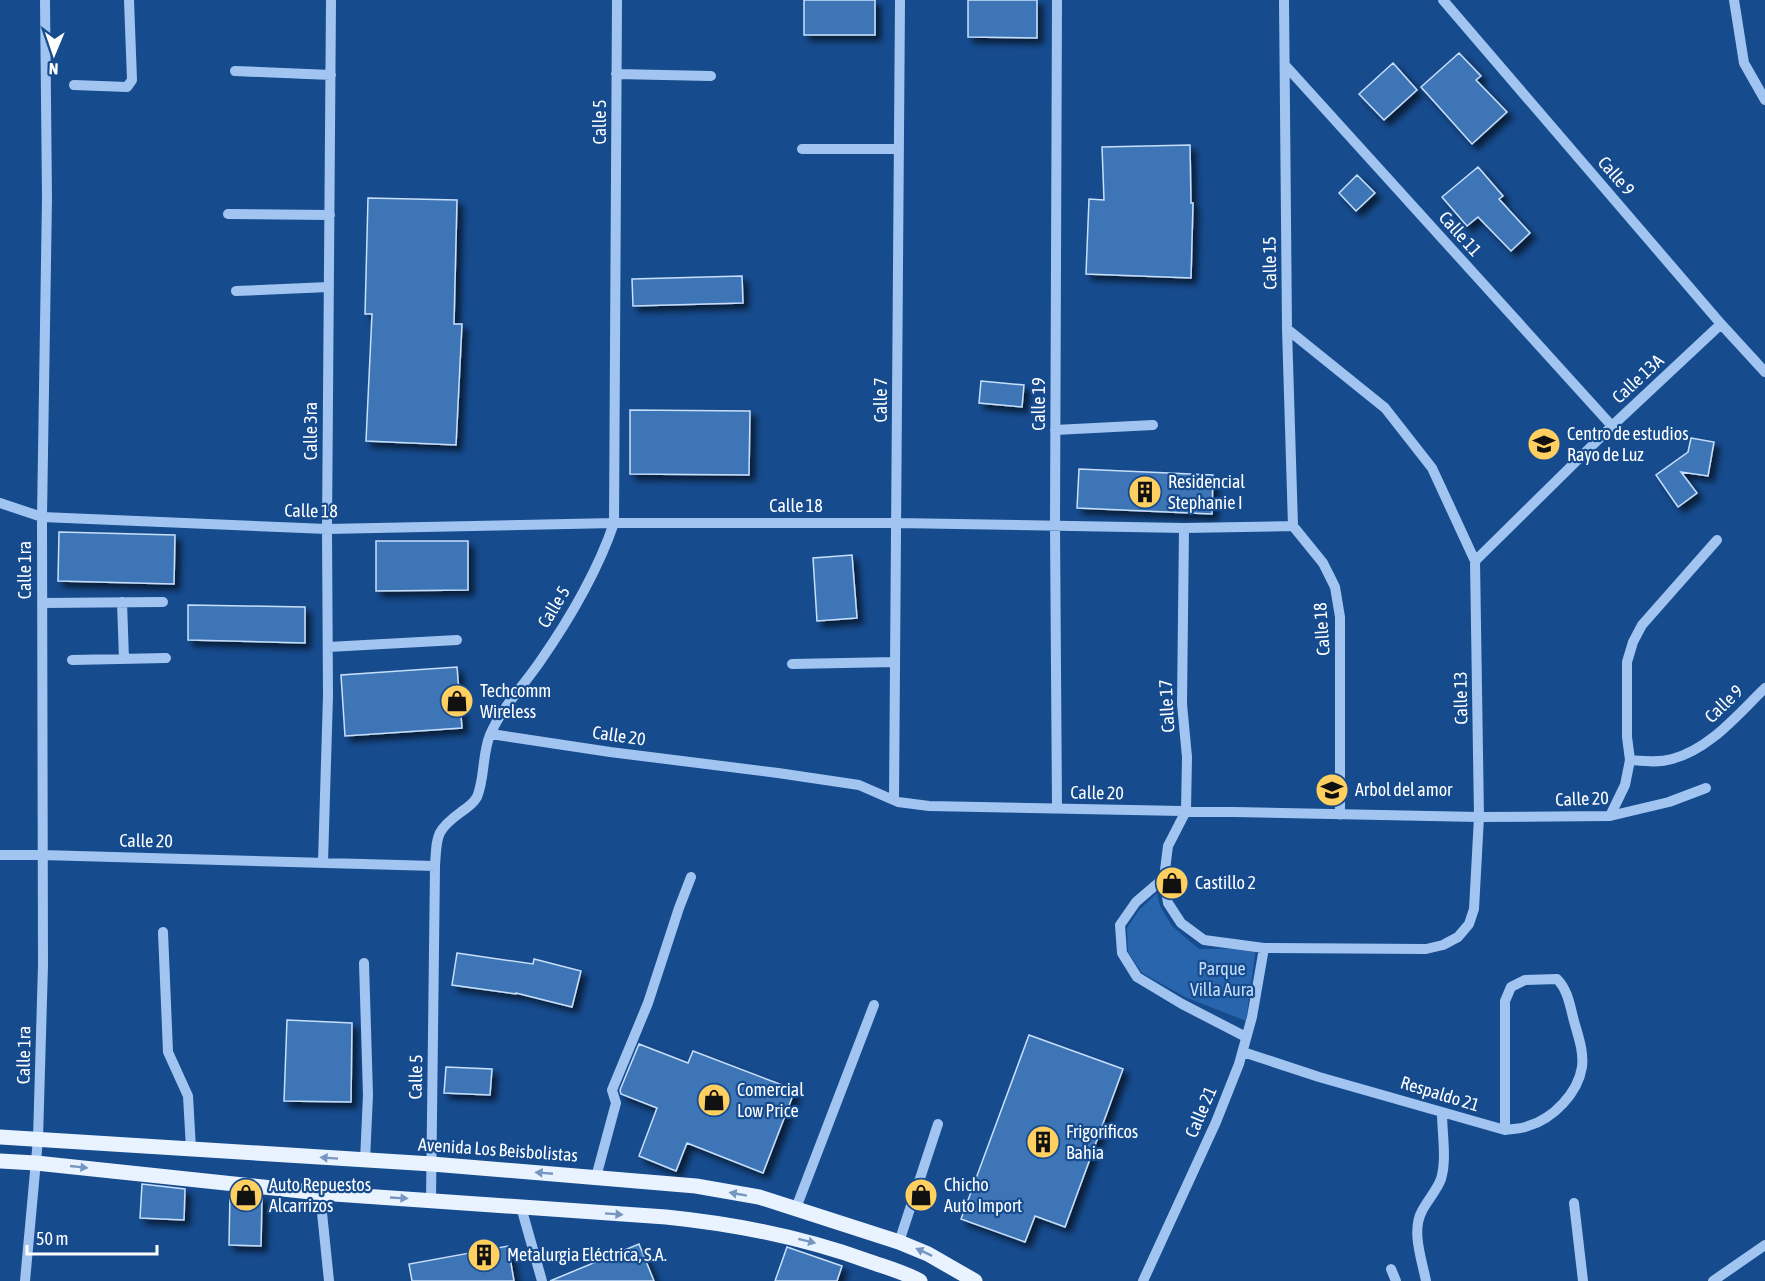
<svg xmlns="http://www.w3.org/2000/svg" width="1765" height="1281" viewBox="0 0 1765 1281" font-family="'Asap Condensed',sans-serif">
<defs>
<filter id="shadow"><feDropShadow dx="5.5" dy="5.5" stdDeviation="3" flood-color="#0009"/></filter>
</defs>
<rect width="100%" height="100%" fill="#164b8e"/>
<path fill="#2865ac" d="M1157 893 1160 906 1172 926 1199 949 1256 948 1246 1021 1185 997 1142 973 1128 952 1127 928 1139 910Z"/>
<path fill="#3e75b6" stroke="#c7dffb" stroke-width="1.5" filter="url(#shadow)" d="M804 0H875V35H804Z
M968 0H1037V38L968 37Z
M1459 53 1481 76 1476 80 1507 112 1472 144 1421 87Z
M1393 63 1417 90 1384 120 1359 94Z
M1190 145 1191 203H1193L1191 278 1086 274 1089 199 1104 200 1102 147Z
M1478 167 1503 196 1499 199 1530 233 1511 251 1478 217 1467 226 1442 197Z
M1357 175 1375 193 1356 211 1339 193Z
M368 198 457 200 454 324H462L456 445 366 441 372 314H365Z
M742 276 743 303 633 306 632 279Z
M981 381 1024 385 1022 407 979 403Z
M630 410 750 411 749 475 630 474Z
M1691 438 1714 442 1708 476 1681 472 1697 493 1678 507 1656 475 1688 452Z
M1079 469 1213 475 1212 514 1077 508Z
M59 532 175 535 174 584 58 581Z
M376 541H468V590L376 591Z
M852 555 857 618 817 621 813 558Z
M188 605 305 607V643L188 640Z
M457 667 462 728 345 736 341 675Z
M457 953 533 964 534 959 581 971 572 1007 516 993V994L452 985Z
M287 1020 352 1023 351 1102 284 1101Z
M1029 1035 1123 1069 1065 1227 1035 1216 1025 1242 961 1219Z
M639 1044 688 1063 693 1051 795 1090 763 1173 687 1143 676 1171 639 1156 657 1108 621 1094 620 1090Z
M446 1067 492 1069 490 1095 444 1093Z
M142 1184 185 1189 184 1220 140 1218Z
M230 1193 262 1197 261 1246 229 1245Z
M639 1244 654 1281H550Z
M508 1246 514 1281H412L409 1264Z
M787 1247 842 1266 837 1281H775Z"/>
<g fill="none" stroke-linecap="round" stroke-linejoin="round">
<path stroke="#a1c5f0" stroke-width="10" d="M1284 0 1287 329 1293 526
M1443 0 1721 324 1765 372
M1734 0 1744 63 1765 100
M1285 65 1612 426
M235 71 331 75
M616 74 711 76
M74 85 127 87 132 80 129 0
M802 149H899
M228 214 330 215
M236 291 329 287
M1055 430 1153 425
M0 503 42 517 327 529 614 523H897L1184 528 1293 526
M1293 526 1323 563 1335 587 1340 617V815
M1184 528 1182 704 1187 757 1186 811 1168 846 1164 878 1168 903 1181 923 1204 940 1264 948 1426 949 1443 945 1458 937 1469 924 1474 909 1479 817 1475 561 1432 468 1385 408 1287 329
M1475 561 1612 426 1721 324
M122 602 124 659
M42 603 163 602
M328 647 457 640
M72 660 166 658
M792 664 895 662
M491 734 610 752 778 773 859 785 898 802 929 806 1479 817 1610 816 1669 802 1706 788
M1630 760C1643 761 1659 763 1672 759 1710 749 1738 714 1765 688
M894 800 900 0
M1057 809 1055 526 1057 0
M1610 816 1625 785 1630 760 1627 737V662L1633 642 1642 625 1717 540
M0 855H42L435 866
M323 862 328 696 327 529 331 0
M1164 878 1136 902 1120 925 1122 953 1137 977 1182 1004 1246 1037
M163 932 168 1052 188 1096 191 1149
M364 963 368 1095 365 1160
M1243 1052 1319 1077 1505 1130C1512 1129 1521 1129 1528 1126 1553 1119 1578 1093 1582 1067 1584 1051 1578 1036 1574 1021 1570 1006 1568 990 1557 979L1525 980 1511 987 1505 1001V1130
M596 1177 616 1103 612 1090 648 1003 679 908 691 877
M320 1193 329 1281
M431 1200 435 866C437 836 435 831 461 812 467 808 473 804 477 797 485 778 482 754 490 735 501 709 523 686 539 663 569 620 597 573 614 523L617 0
M1574 1203 1583 1281
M521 1207 542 1281
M796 1208 874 1005
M899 1242 938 1124
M1391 1269 1396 1281
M25 1281 38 1139 43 965 42 517 47 198 45 0
M1143 1281 1216 1122 1239 1064 1252 1017 1264 948
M1426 1281C1422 1260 1411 1231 1422 1211 1427 1201 1437 1190 1441 1179 1447 1159 1442 1133 1442 1113
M1713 1281 1765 1245"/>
<path stroke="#e9f2ff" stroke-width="15" d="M0 1137 432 1164 696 1186 759 1197 899 1242 928 1254 975 1281
M0 1161 36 1163 320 1193 666 1217C735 1224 802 1237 868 1261 885 1267 904 1272 920 1281"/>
</g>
<defs><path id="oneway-solid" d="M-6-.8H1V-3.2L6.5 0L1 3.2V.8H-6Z" transform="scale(1.5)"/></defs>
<g fill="#7596c1">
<use href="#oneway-solid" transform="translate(329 1158) rotate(-176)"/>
<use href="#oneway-solid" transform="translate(79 1167) rotate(6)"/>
<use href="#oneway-solid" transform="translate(544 1173) rotate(-175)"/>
<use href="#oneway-solid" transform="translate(738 1194) rotate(-170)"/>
<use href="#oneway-solid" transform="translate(399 1198) rotate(3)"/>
<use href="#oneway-solid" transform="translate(614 1214) rotate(4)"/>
<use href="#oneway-solid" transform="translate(807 1241) rotate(14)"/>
<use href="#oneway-solid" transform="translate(924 1252) rotate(-155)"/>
</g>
<defs>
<g id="university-disc" transform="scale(1.725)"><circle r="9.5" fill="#ffd05f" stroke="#164b8e"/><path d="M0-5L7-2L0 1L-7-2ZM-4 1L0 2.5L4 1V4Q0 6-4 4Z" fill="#111"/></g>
<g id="building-disc" transform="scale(1.725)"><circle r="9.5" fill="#ffd05f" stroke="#164b8e"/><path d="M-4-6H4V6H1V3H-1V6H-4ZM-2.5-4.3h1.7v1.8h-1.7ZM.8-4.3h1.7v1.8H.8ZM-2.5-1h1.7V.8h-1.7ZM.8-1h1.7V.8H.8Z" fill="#111"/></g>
<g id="shop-disc" transform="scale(1.725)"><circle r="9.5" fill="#ffd05f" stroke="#164b8e"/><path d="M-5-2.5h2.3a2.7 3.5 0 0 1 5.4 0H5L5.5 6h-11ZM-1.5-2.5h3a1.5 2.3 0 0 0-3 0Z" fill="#111"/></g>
<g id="school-disc" transform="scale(1.725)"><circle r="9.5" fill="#ffd05f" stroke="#164b8e"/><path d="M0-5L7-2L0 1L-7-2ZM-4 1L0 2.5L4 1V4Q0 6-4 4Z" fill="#111"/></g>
</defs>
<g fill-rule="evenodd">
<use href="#university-disc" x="1544" y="444"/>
<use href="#building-disc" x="1145" y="492"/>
<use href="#shop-disc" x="457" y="701"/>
<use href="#school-disc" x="1332" y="790"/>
<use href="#shop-disc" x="1172" y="883"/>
<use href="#shop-disc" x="714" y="1100"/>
<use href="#building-disc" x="1043" y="1142"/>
<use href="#shop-disc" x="246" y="1195"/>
<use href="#shop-disc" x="921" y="1195"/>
<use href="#building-disc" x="484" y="1255"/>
</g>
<g text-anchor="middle" stroke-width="4.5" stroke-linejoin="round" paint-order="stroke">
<g font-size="18" fill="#fff" stroke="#164b8e">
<text transform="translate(600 122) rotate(-90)" y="6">Calle 5</text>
<text transform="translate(1616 176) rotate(49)" y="6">Calle 9</text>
<text transform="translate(1460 234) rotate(48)" y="6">Calle 11</text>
<text transform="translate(1270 263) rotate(-91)" y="6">Calle 15</text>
<text transform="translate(1638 379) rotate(-43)" y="6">Calle 13A</text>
<text transform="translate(881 400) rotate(-90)" y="6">Calle 7</text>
<text transform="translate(1039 404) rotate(-90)" y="6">Calle 19</text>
<text transform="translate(311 431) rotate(-90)" y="6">Calle 3ra</text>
<text x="796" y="512">Calle 18</text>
<text transform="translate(311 511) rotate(1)" y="6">Calle 18</text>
<text transform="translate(25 570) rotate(-90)" y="6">Calle 1ra</text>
<text transform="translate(554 607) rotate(-59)" y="6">Calle 5</text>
<text transform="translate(1322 629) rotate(-94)" y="6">Calle 18</text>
<text transform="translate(1461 698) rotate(-91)" y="6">Calle 13</text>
<text transform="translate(1724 704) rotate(-44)" y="6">Calle 9</text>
<text transform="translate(1167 706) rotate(-93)" y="6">Calle 17</text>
<text transform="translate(619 736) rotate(8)" y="6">Calle 20</text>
<text transform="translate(1097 793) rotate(1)" y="6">Calle 20</text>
<text transform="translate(1582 799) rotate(-2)" y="6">Calle 20</text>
<text transform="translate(146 841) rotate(1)" y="6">Calle 20</text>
<text transform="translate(24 1055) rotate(-89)" y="6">Calle 1ra</text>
<text transform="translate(416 1077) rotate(-89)" y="6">Calle 5</text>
<text transform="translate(1440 1094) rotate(17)" y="6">Respaldo 21</text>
<text transform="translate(1201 1112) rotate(-67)" y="6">Calle 21</text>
<text transform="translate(498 1150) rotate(4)" y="6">Avenida Los Beisbolistas</text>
</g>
<g font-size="18" fill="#fff" stroke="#164b8e" text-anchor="start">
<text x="1567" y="440">Centro de estudios<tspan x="1567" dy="21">Rayo de Luz</tspan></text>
<text x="1168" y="488">Residencial<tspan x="1168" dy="21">Stephanie I</tspan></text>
<text x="480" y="697">Techcomm<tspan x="480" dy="21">Wireless</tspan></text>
<text x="1355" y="796">Arbol del amor</text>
<text x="1195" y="889">Castillo 2</text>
<text x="737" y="1096">Comercial<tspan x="737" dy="21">Low Price</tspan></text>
<text x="1066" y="1138">Frigorificos<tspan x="1066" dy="21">Bahia</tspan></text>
<text x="269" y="1191">Auto Repuestos<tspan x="269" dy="21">Alcarrizos</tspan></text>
<text x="944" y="1191">Chicho<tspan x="944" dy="21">Auto Import</tspan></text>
<text x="507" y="1261">Metalurgia Eléctrica, S.A.</text>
</g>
<g font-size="18" fill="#c7dffb" stroke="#164b8e">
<text x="1222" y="975">Parque<tspan x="1222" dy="21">Villa Aura</tspan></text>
</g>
</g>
<g transform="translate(54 54) rotate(182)" stroke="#164b8e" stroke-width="4.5" paint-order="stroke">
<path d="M0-4.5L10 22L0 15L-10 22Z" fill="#ffffff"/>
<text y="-9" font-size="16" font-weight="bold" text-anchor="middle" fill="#ffffff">N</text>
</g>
<path d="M27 1245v9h130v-9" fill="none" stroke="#ffffff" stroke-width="3"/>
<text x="36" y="1245" font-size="18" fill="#ffffff" stroke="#164b8e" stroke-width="4.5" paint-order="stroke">50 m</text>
</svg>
